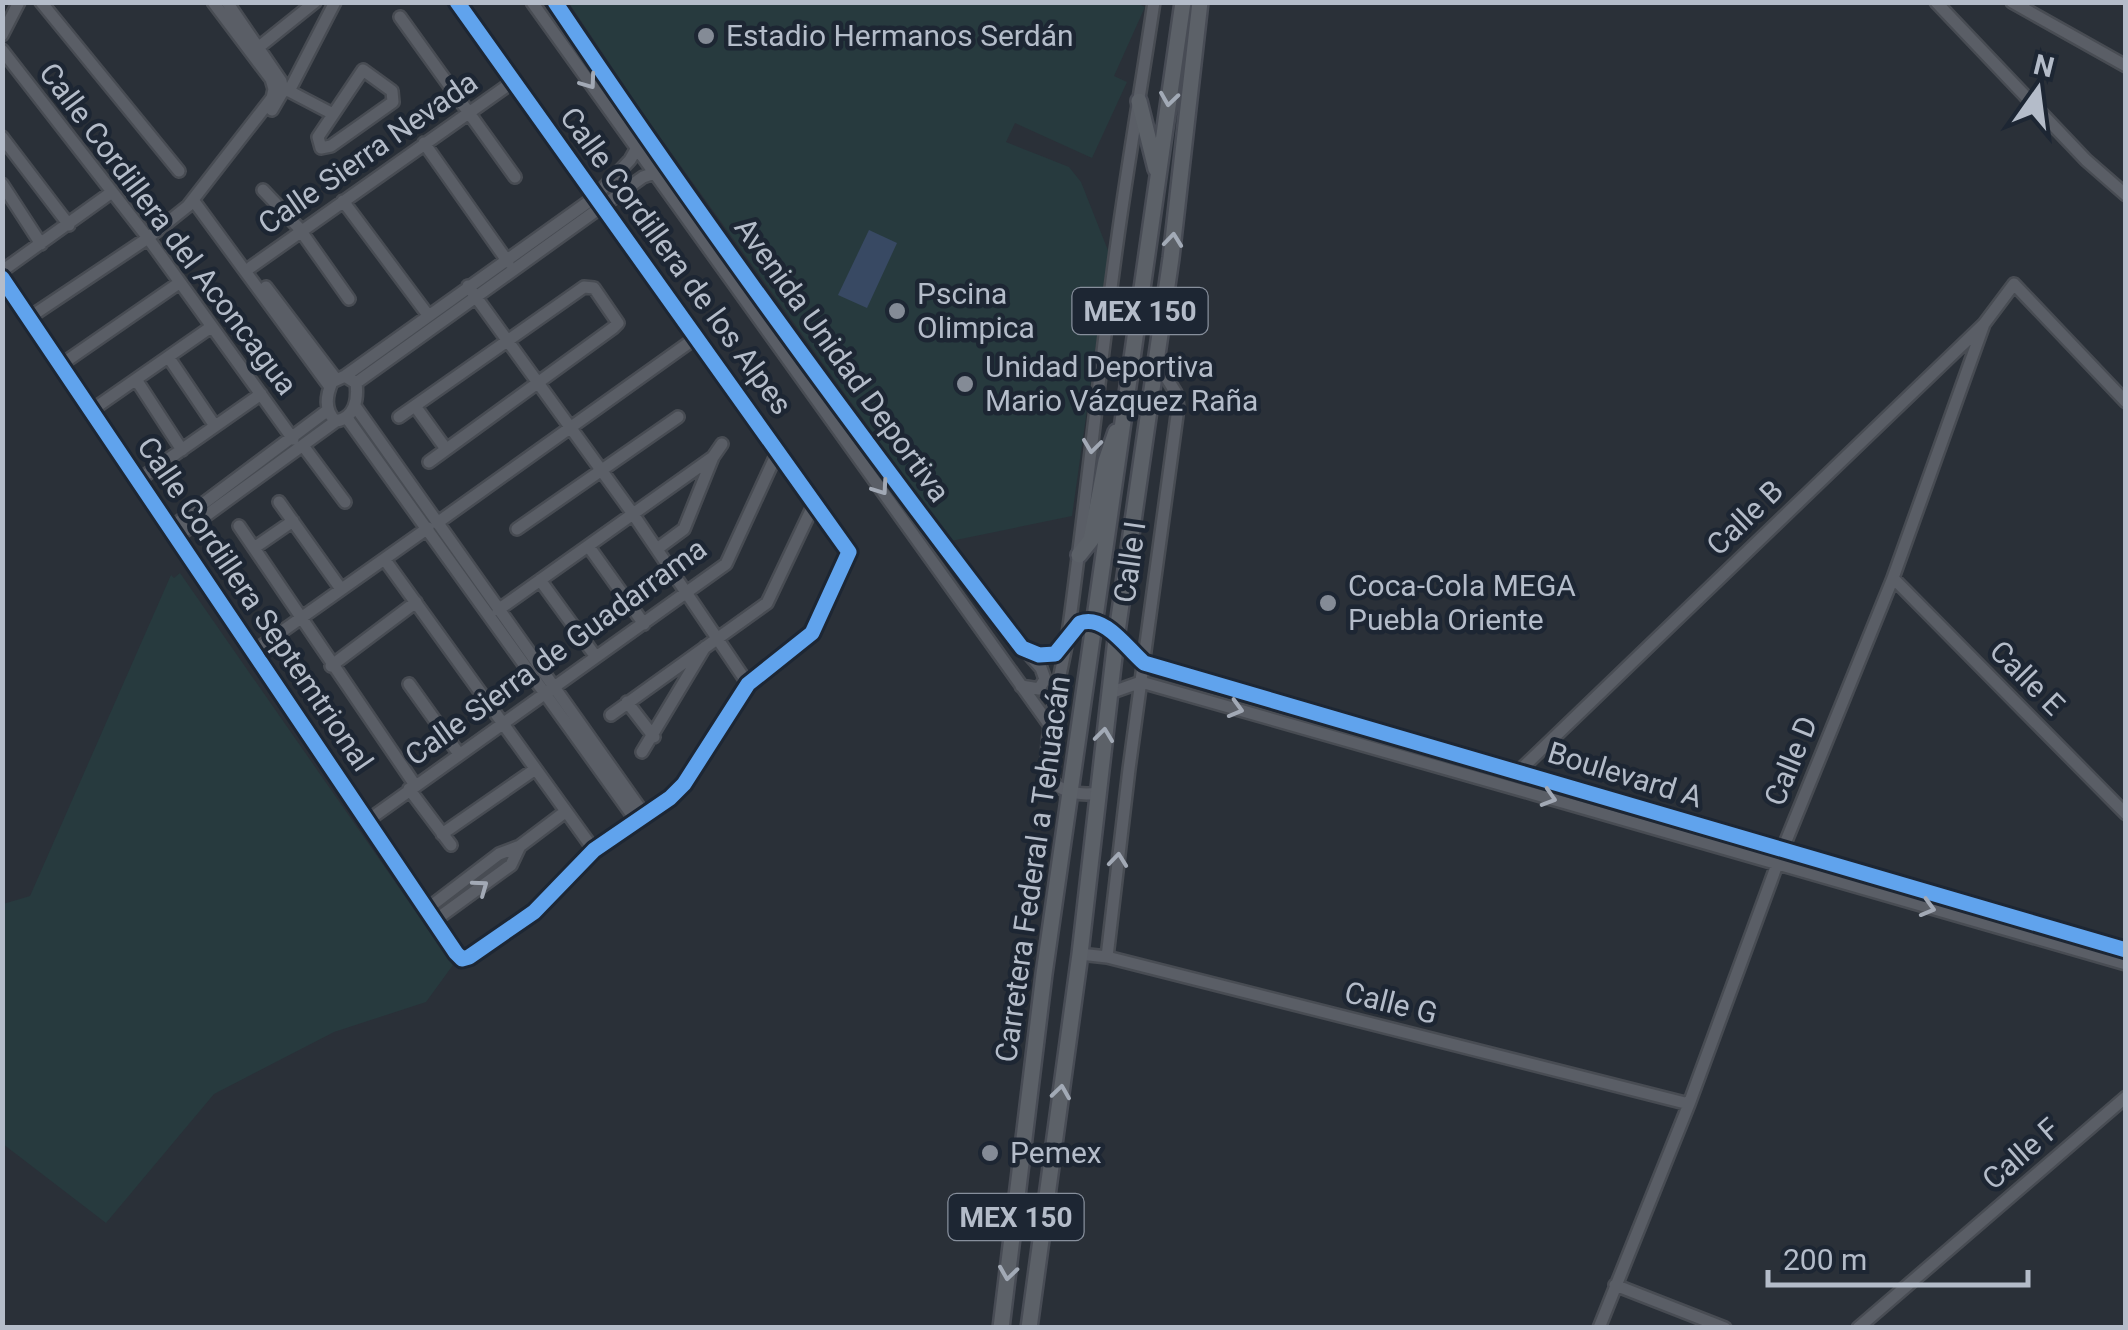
<svg xmlns="http://www.w3.org/2000/svg" width="2128" height="1330" viewBox="0 0 2128 1330" font-family="Roboto,sans-serif">
<rect width="100%" height="100%" fill="#2a3038"/>
<path fill="#273a3e" d="M1134 2 1145 7 1114 76 1127 82 1092 158 1015 123 1006 142 1069 167 1081 182 1109 253 1072 516 951 541 644 115 569 3Z
M180 573 453 965 426 1002 334 1032 214 1094 106 1223 3 1144V904L30 896 171 575 174 578Z"/>
<path fill="#384963" d="M869 230 897 243 867 308 838 295Z"/>
<g fill="none" stroke-linecap="round" stroke-linejoin="round">
<g stroke="#484c53" stroke-width="16">
<path id="minor" d="M41 2 179 171
M213 2 271 79 274 89
M227 2 281 81 283 91 272 110
M532 2 1051 727
M555 2C703 223 860 437 1022 648L1039 655 1055 654 1080 623C1104 614 1126 647 1144 663L2126 950
M1936 2 2086 160 2126 195
M2012 2 2126 66
M400 17 515 177
M2 35 19 2
M259 47 315 2
M2 50 148 238 293 439
M363 70 392 91 393 102 331 146 321 148 318 137Z
M283 90 289 91 333 114
M289 91 335 2
M2 137 69 225
M424 143 508 262
M2 184 41 244
M263 190 298 227 349 299
M193 200 330 387
M343 201 428 315
M251 267 514 81
M2 271 112 192
M2 278 456 953 462 959 469 957 534 912 594 850 670 798 684 784 748 684 812 633 849 552 457 2
M468 286 633 514 748 684
M266 287 336 379
M30 317 148 238 188 206 272 98 274 89
M169 358 215 426
M62 364 179 283
M345 376 595 197 630 160 638 146
M345 376 356 383C358 399 355 418 336 421 324 411 326 396 332 382Z
M137 381 182 450
M356 383 643 177 660 171
M355 406 644 814
M415 406 446 449
M92 410 211 327
M399 417 584 287 594 288 618 323 613 328 429 462
M347 418 635 819
M304 447 345 502
M140 479 261 394
M279 502 341 589
M437 523 697 337
M239 526 415 785
M172 527 328 410
M517 529 678 417
M178 536 336 421
M589 547 644 624
M254 548 293 521
M657 549 684 529 713 457
M385 560 594 850
M1893 578 2126 814
M540 580 596 657
M498 610 713 457 722 444
M253 652 428 528
M331 666 416 602
M409 684 459 754
M1021 686 1039 689 1045 679 1041 668 1026 651
M1110 693 1141 682C1470 774 1797 871 2126 964
M627 702 654 737
M611 715 767 603 815 502
M642 752 705 647
M1516 774 1984 324 2014 284 2126 402
M409 789 451 845
M1097 793C1082 796 1057 792 1050 777 1039 751 1064 665 1068 634 1086 504 1099 373 1117 243 1128 162 1142 83 1154 2
M367 821 726 564 778 451
M442 834 534 770
M427 909 499 854 520 846 565 812
M434 921 511 865 520 846
M1080 954 1107 957 1689 1104
M1107 957 1129 769 1178 408 1176 393 1155 359
M1615 1285 1725 1328
M1599 1328 1689 1104 1782 851 1893 578 1984 324
M1858 1328 2126 1097"/>
</g>
<g stroke="#484c55" stroke-width="20">
<path id="major" d="M1139 101 1156 169
M1079 555 1091 540 1106 461 1116 432
M1001 1328 1044 974 1183 2
M1029 1328 1080 954 1116 639 1171 258 1200 2"/>
</g>
<use href="#minor" stroke="#5a5e66" stroke-width="11"/>
<use href="#major" stroke="#5c6168" stroke-width="15"/>
<g stroke="#1d2633" stroke-width="21">
<path id="cycleway" d="M555 2C703 223 860 437 1022 648L1039 655 1055 654 1080 623C1104 614 1126 647 1144 663L2126 950
M2 278 456 953 462 959 469 957 534 912 594 850 670 798 684 784 748 684 812 633 849 552 457 2"/>
</g>
<use href="#cycleway" stroke="#60a3ed" stroke-width="15"/>
</g>
<defs><path id="oneway-chevron" d="M-2-3.5L2.5 0L-2 3.5" fill="none" stroke-width="1.6" stroke-linecap="round" stroke-linejoin="round" transform="scale(2.5)"/></defs>
<g stroke="#a2a9b5">
<use href="#oneway-chevron" transform="translate(589 82) rotate(54)"/>
<use href="#oneway-chevron" transform="translate(1092 446) rotate(97)"/>
<use href="#oneway-chevron" transform="translate(881 488) rotate(55)"/>
<use href="#oneway-chevron" transform="translate(1236 709) rotate(16)"/>
<use href="#oneway-chevron" transform="translate(1549 798) rotate(17)"/>
<use href="#oneway-chevron" transform="translate(1118 860) rotate(-84)"/>
<use href="#oneway-chevron" transform="translate(481 887) rotate(-36)"/>
<use href="#oneway-chevron" transform="translate(1928 908) rotate(16)"/>
</g>
<g stroke="#a2aab6">
<use href="#oneway-chevron" transform="translate(1169 99) rotate(98)"/>
<use href="#oneway-chevron" transform="translate(1173 240) rotate(-84)"/>
<use href="#oneway-chevron" transform="translate(1104 735) rotate(-83)"/>
<use href="#oneway-chevron" transform="translate(1061 1092) rotate(-82)"/>
<use href="#oneway-chevron" transform="translate(1008 1273) rotate(98)"/>
</g>
<g fill="#848b96" stroke="#1d2633" stroke-width="4">
<circle cx="706" cy="36" r="10"/>
<circle cx="897" cy="311" r="10"/>
<circle cx="965" cy="384" r="10"/>
<circle cx="1328" cy="603" r="10"/>
<circle cx="990" cy="1153" r="10"/>
</g>
<g text-anchor="middle" stroke-width="9" stroke-linejoin="round" paint-order="stroke">
<g fill="#1d2633" stroke="#878f9c" stroke-width="2.5">
<rect x="1072.5" y="288" width="135" height="46" rx="8"/>
<rect x="948.5" y="1194" width="135" height="46" rx="8"/>
</g>
<g font-size="28" font-weight="bold" fill="#b4bcc9">
<text x="1140" y="321">MEX 150</text>
<text x="1016" y="1227">MEX 150</text>
</g>
<g font-size="30" fill="#b4bcc9" stroke="#1d2633" text-anchor="start">
<text x="726" y="46">Estadio Hermanos Serdán</text>
<text x="917" y="304">Pscina<tspan x="917" dy="34">Olimpica</tspan></text>
<text x="985" y="377">Unidad Deportiva<tspan x="985" dy="34">Mario Vázquez Raña</tspan></text>
<text x="1348" y="596">Coca-Cola MEGA<tspan x="1348" dy="34">Puebla Oriente</tspan></text>
<text x="1010" y="1163">Pemex</text>
</g>
<g font-size="30" fill="#b4bcc9" stroke="#1d2633">
<text transform="translate(368 153) rotate(-35)" y="10">Calle Sierra Nevada</text>
<text transform="translate(168 229) rotate(53)" y="10">Calle Cordillera del Aconcagua</text>
<text transform="translate(676 261) rotate(54)" y="10">Calle Cordillera de los Alpes</text>
<text transform="translate(842 360) rotate(54)" y="10">Avenida Unidad Deportiva</text>
<text transform="translate(1745 518) rotate(-44)" y="10">Calle B</text>
<text transform="translate(1130 562) rotate(-82)" y="10">Calle I</text>
<text transform="translate(255 604) rotate(56)" y="10">Calle Cordillera Septemtrional</text>
<text transform="translate(556 652) rotate(-36)" y="10">Calle Sierra de Guadarrama</text>
<text transform="translate(2027 678) rotate(45)" y="10">Calle E</text>
<text transform="translate(1791 761) rotate(-68)" y="10">Calle D</text>
<text transform="translate(1625 775) rotate(17)" y="10">Boulevard A</text>
<text transform="translate(1033 869) rotate(-82)" y="10">Carretera Federal a Tehuacán</text>
<text transform="translate(1391 1003) rotate(14)" y="10">Calle G</text>
<text transform="translate(2021 1154) rotate(-41)" y="10">Calle F</text>
</g>
</g>
<rect width="2128" height="1330" fill="none" stroke="#b4bcc9" stroke-width="10"/>
<g transform="translate(2038 90) rotate(14)" stroke="#1d2633" stroke-width="8" paint-order="stroke">
<path d="M0-8L18 38L0 25L-18 38Z" fill="#b4bcc9"/>
<text y="-15" font-size="28" font-weight="bold" text-anchor="middle" fill="#b4bcc9">N</text>
</g>
<path d="M1768 1270v15h260v-15" fill="none" stroke="#b4bcc9" stroke-width="5"/>
<text x="1783" y="1270" font-size="30" fill="#b4bcc9" stroke="#1d2633" stroke-width="8" paint-order="stroke">200 m</text>
</svg>
